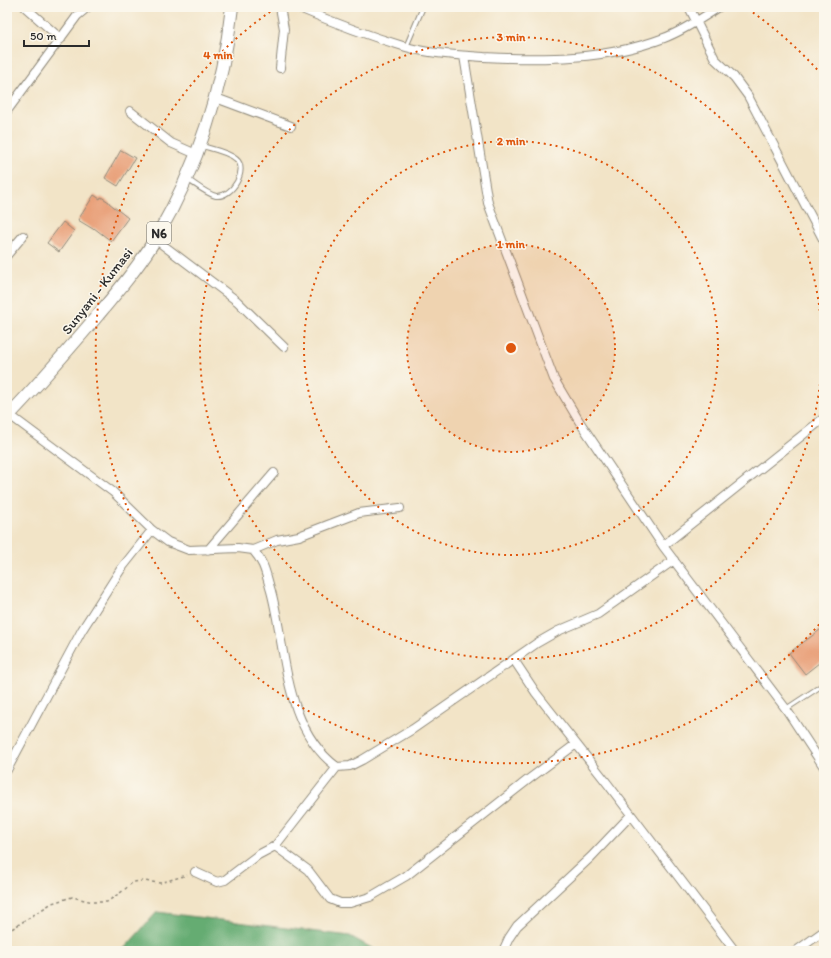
<svg xmlns="http://www.w3.org/2000/svg" width="831" height="958" viewBox="0 0 831 958" font-family="Itim,sans-serif">
<rect width="100%" height="100%" fill="#fbf7ec"/>
<filter id="ink" filterUnits="userSpaceOnUse"><feTurbulence type="fractalNoise" baseFrequency=".025" numOctaves="2"/><feDisplacementMap in="SourceGraphic" scale="8" xChannelSelector="R" yChannelSelector="G"/><feConvolveMatrix kernelMatrix="1 2 1 2 8 2 1 2 1" color-interpolation-filters="sRGB"/></filter>
<filter id="wash" filterUnits="userSpaceOnUse"><feTurbulence type="fractalNoise" baseFrequency=".012" numOctaves="4" result="noise"/><feDisplacementMap in="SourceGraphic" scale="16" xChannelSelector="R" yChannelSelector="G"/><feGaussianBlur stdDeviation="0.9" result="paint"/><feColorMatrix in="noise" values="0 0 0 0 0 0 0 0 0 0 0 0 0 0 0 0 0 1.4 0 .05"/><feComposite in="paint" operator="in"/></filter>
<g filter="url(#wash)">
<rect width="100%" height="100%" fill="#f2e4c7"/>
<path fill="#65ac72" stroke="#486c4e" d="M157 912 350 936 377 951H122Z"/>
<g id="blocks">
<path fill="#e9a17a" d="M121 150 135 158 118 186 105 178Z
M94 195 100 199 101 197 109 202V203L128 218 111 241 94 228 93 229 78 220Z
M63 222 74 231 59 252 47 243Z
M824 627V659L805 674 789 653Z"/>
</g>
</g>
<g filter="url(#ink)">
<use href="#blocks" fill-opacity="0" stroke="#8e8879" stroke-width="1"/>
<g fill="none" stroke-linecap="round" stroke-linejoin="round">
<g stroke="#8e8879" stroke-width="6">
<path id="lane" d="M406 47 423 7
M187 179C195 184 207 194 216 196 232 198 249 169 236 159 228 152 212 149 202 146
M786 709 824 684"/>
</g>
<g stroke="#8e8879" stroke-width="10">
<path id="street" d="M25 7 61 39
M297 7C332 22 369 36 406 47 431 54 457 55 484 57 544 60 606 60 664 38 683 31 702 18 719 7
M689 7 715 59 734 77 748 96 824 241
M464 56 488 203 554 379 579 421 663 546 786 709 824 767
M280 68 284 29 280 7
M216 98 291 126
M7 111 77 16 88 7
M130 111 171 143 196 154
M155 239 237 301 284 347
M7 255 23 236
M7 413 113 492 152 530 168 542 189 550 238 548 253 550 277 540 299 536 359 513 400 508
M663 546 824 418
M208 550 274 473
M514 660 536 693 607 783 735 951
M337 767 350 766 362 760 413 729 537 643 558 631 598 614 674 560
M7 770 82 630 121 569 152 530
M275 846 308 870 330 899 340 903H350L370 897 406 876 529 779 576 744
M195 872 217 882 225 880 258 855 275 846 337 767C283 727 287 650 271 591 266 575 265 563 253 550
M503 951 509 938 517 926 591 857 631 815
M796 951 824 931"/>
</g>
<g stroke="#8e8879" stroke-width="14">
<path id="primary" d="M7 417C39 384 68 350 98 315 118 291 139 266 156 238 198 166 223 89 232 7"/>
</g>
<path stroke="#8e8879" stroke-width="1.5" stroke-dasharray="3 3" stroke-linecap="butt" d="M7 932 52 903 72 897 93 902H107L124 890 133 882 143 881 160 883 187 875"/>
<use href="#lane" stroke="#fff" stroke-width="4"/>
<use href="#street" stroke="#fff" stroke-width="8"/>
<use href="#primary" stroke="#fff" stroke-width="12"/>
</g>
</g>
<circle cx="511" cy="348" r="104" fill="#df570e" fill-opacity=".12"/>
<g fill="none" stroke="#df570e" stroke-width="2" stroke-dasharray="2 4">
<circle cx="511" cy="348" r="104"/>
<circle cx="511" cy="348" r="207"/>
<circle cx="511" cy="348" r="311"/>
<path d="M823 620A414 414 0 1 1 274 9M748 9A414 414 0 0 1 823 76"/>
</g>
<g text-anchor="middle" stroke-width="3" stroke-linejoin="round" paint-order="stroke">
<rect fill="#fbf7ec" stroke="#696865" stroke-width="1" x="147" y="222" width="24" height="22" rx="3"/>
<g font-size="13" font-weight="bold" fill="#2b2b2b">
<text x="159" y="238">N6</text>
</g>
<g font-size="14" fill="#2b2b2b" stroke="#fbf7ec">
<text transform="translate(97 291) rotate(-52)" y="5">Sunyani - Kumasi</text>
</g>
</g>
<circle cx="511" cy="348" r="6" fill="#df570e" stroke="#fbf7ec" stroke-width="2"/>
<g font-size="12" text-anchor="middle" font-weight="bold" fill="#df570e" stroke="#fbf7ec" stroke-width="3" stroke-linejoin="round" paint-order="stroke">
<text x="511" y="41">3 min</text>
<text x="218" y="59">4 min</text>
<text x="511" y="145">2 min</text>
<text x="511" y="248">1 min</text>
</g>
<rect width="831" height="958" fill="none" stroke="#fbf7ec" stroke-width="24"/>
<path d="M24 40v6h65v-6" fill="none" stroke="#2b2b2b" stroke-width="2"/>
<text x="30" y="40" font-size="12" fill="#2b2b2b" stroke="#fbf7ec" stroke-width="3" paint-order="stroke">50 m</text>
</svg>
